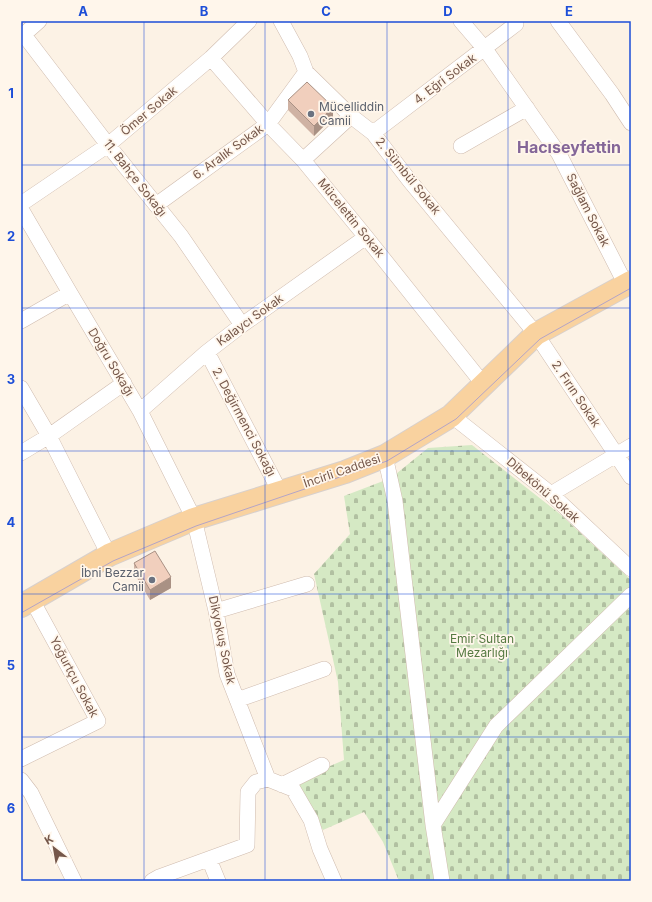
<svg xmlns="http://www.w3.org/2000/svg" width="652" height="902" viewBox="0 0 652 902" font-family="Inter,sans-serif">
<defs>
<pattern id="cemetery-stones" width="16" height="16" patternUnits="userSpaceOnUse"><rect width="16" height="16" fill="#d5e9c4"/><path d="M2 7V4a2 2 0 0 1 4 0v3zM10 15v-3a2 2 0 0 1 4 0v3z" fill="#b1c0a1"/></pattern>
</defs>
<rect width="100%" height="100%" fill="#fcf2e5"/>
<path fill="url(#cemetery-stones)" d="M472 445 560 514 631 580V881H399L383 842 364 812 323 830 293 782 344 760 338 682 314 574 350 534 344 496 391 478 428 448Z"/>
<g fill="none" stroke-linecap="round" stroke-linejoin="round">
<g stroke="#cfbbae" stroke-width="16">
<path id="street" d="M281 21 300 56 306 72 351 116 373 133 409 180 536 334 631 477
M461 21 485 49 559 154 626 285
M558 21 612 94 631 123
M24 35 108 145 181 236 242 325
M21 37 39 21
M211 58 268 124 303 160 366 237 484 385
M373 133 516 24
M461 146 527 108
M303 160 351 116
M21 204 108 145 211 58 249 21
M156 205 268 124 306 72
M21 209 70 293 140 411 194 519 216 611 227 674 268 779
M21 321 70 293
M207 352 280 492
M21 388 49 436 109 555
M140 411 207 352 242 325 366 237
M451 416 456 419 551 494 631 569
M21 453 49 436 124 383
M385 456 395 501 433 825 442 881
M551 494 631 446
M216 611 307 584
M237 700 324 669
M21 759 98 721 32 600
M268 779 293 789 311 820 320 849 334 881
M21 780 31 793 74 881
M282 785 322 765
M433 825 496 726 631 595
M209 859 218 881
M152 881 159 877 247 845 248 792 256 782 268 779"/>
</g>
<g stroke="#d8d0cc" stroke-width="24">
<path id="primary" d="M21 606 109 555 194 519 345 472 385 456 451 416 536 334 631 282"/>
</g>
<use href="#street" stroke="#fff" stroke-width="15"/>
<use href="#primary" stroke="#f9d29f" stroke-width="22"/>
<path stroke="#b4a4c6" stroke-width="1" d="M21 613 113 561 196 526 387 461 456 419 540 339 631 288"/>
</g>
<path fill="#cfb2a3" d="M288 100 333 117 314 136 288 110Z
M134 563 171 588 150 600 134 573Z"/>
<path fill="#a99184" d="M333 107V117L314 136V126Z
M171 577V588L150 600V590Z"/>
<path fill="#f1cfbd" stroke="#a99184" d="M307 82 333 107 314 126 288 100Z
M155 551 171 577 150 590 134 563Z"/>
<path fill="none" stroke="#1d4ed8" stroke-width="1" stroke-opacity="0.55" d="M144 21V881M265 21V881M387 21V881M508 21V881M21 165H631M21 308H631M21 451H631M21 594H631M21 737H631"/>
<g fill="#6b7280" stroke="#fff6eb" stroke-width="1.5">
<circle cx="311" cy="114" r="4"/>
<circle cx="152" cy="580" r="4"/>
</g>
<g text-anchor="middle" stroke-width="3.5" stroke-linejoin="round" paint-order="stroke">
<g font-size="12" fill="#75574a" stroke="#fff6eb">
<text transform="translate(445 79) rotate(-37)" y="4">4. Eğri Sokak</text>
<text transform="translate(149 111) rotate(-40)" y="4">Ömer Sokak</text>
<text transform="translate(228 152) rotate(-36)" y="4">6. Aralık Sokak</text>
<text transform="translate(408 176) rotate(51)" y="4">2. Sümbül Sokak</text>
<text transform="translate(135 178) rotate(52)" y="4">11. Bahçe Sokağı</text>
<text transform="translate(588 210) rotate(63)" y="4">Sağlam Sokak</text>
<text transform="translate(351 218) rotate(51)" y="4">Mücelettin Sokak</text>
<text transform="translate(250 320) rotate(-36)" y="4">Kalaycı Sokak</text>
<text transform="translate(111 362) rotate(59)" y="4">Doğru Sokağı</text>
<text transform="translate(576 394) rotate(56)" y="4">2. Fırın Sokak</text>
<text transform="translate(244 422) rotate(62)" y="4">2. Değirmenci Sokağı</text>
<text transform="translate(342 471) rotate(-19)" y="4">İncirli Caddesi</text>
<text transform="translate(543 490) rotate(41)" y="4">Dibekönü Sokak</text>
<text transform="translate(222 640) rotate(78)" y="4">Dikyokuş Sokak</text>
<text transform="translate(74 677) rotate(62)" y="4">Yoğurtçu Sokak</text>
</g>
<g font-size="12" fill="#5b616d" stroke="#fff6eb" text-anchor="start">
<text x="319" y="111">Mücelliddin<tspan x="319" dy="14">Camii</tspan></text>
<text x="144" y="577" text-anchor="end">İbni Bezzar<tspan x="144" dy="14">Camii</tspan></text>
</g>
<g font-size="12" fill="#567a42" stroke="#fff6eb">
<text x="482" y="643">Emir Sultan<tspan x="482" dy="14">Mezarlığı</tspan></text>
</g>
<g font-size="16" font-weight="bold" fill="#846698" stroke="#fff6eb">
<text x="569" y="153">Hacıseyfettin</text>
</g>
</g>
<rect width="652" height="902" fill="none" stroke="#fff6eb" stroke-width="44"/>
<g transform="translate(54 848) rotate(329)" stroke="#fff6eb" stroke-width="3" paint-order="stroke">
<path d="M0-3L7 15L0 10L-7 15Z" fill="#75574a"/>
<text y="-6" font-size="11" font-weight="bold" text-anchor="middle" fill="#75574a">K</text>
</g>
<rect x="22" y="22" width="608" height="858" fill="none" stroke="#1d4ed8" stroke-width="1.5"/>
<g font-size="13" text-anchor="middle" font-weight="bold" fill="#1d4ed8">
<text x="83" y="16">A</text>
<text x="204" y="16">B</text>
<text x="326" y="16">C</text>
<text x="448" y="16">D</text>
<text x="569" y="16">E</text>
<text x="11" y="98">1</text>
<text x="11" y="241">2</text>
<text x="11" y="384">3</text>
<text x="11" y="527">4</text>
<text x="11" y="670">5</text>
<text x="11" y="813">6</text>
</g>
</svg>
